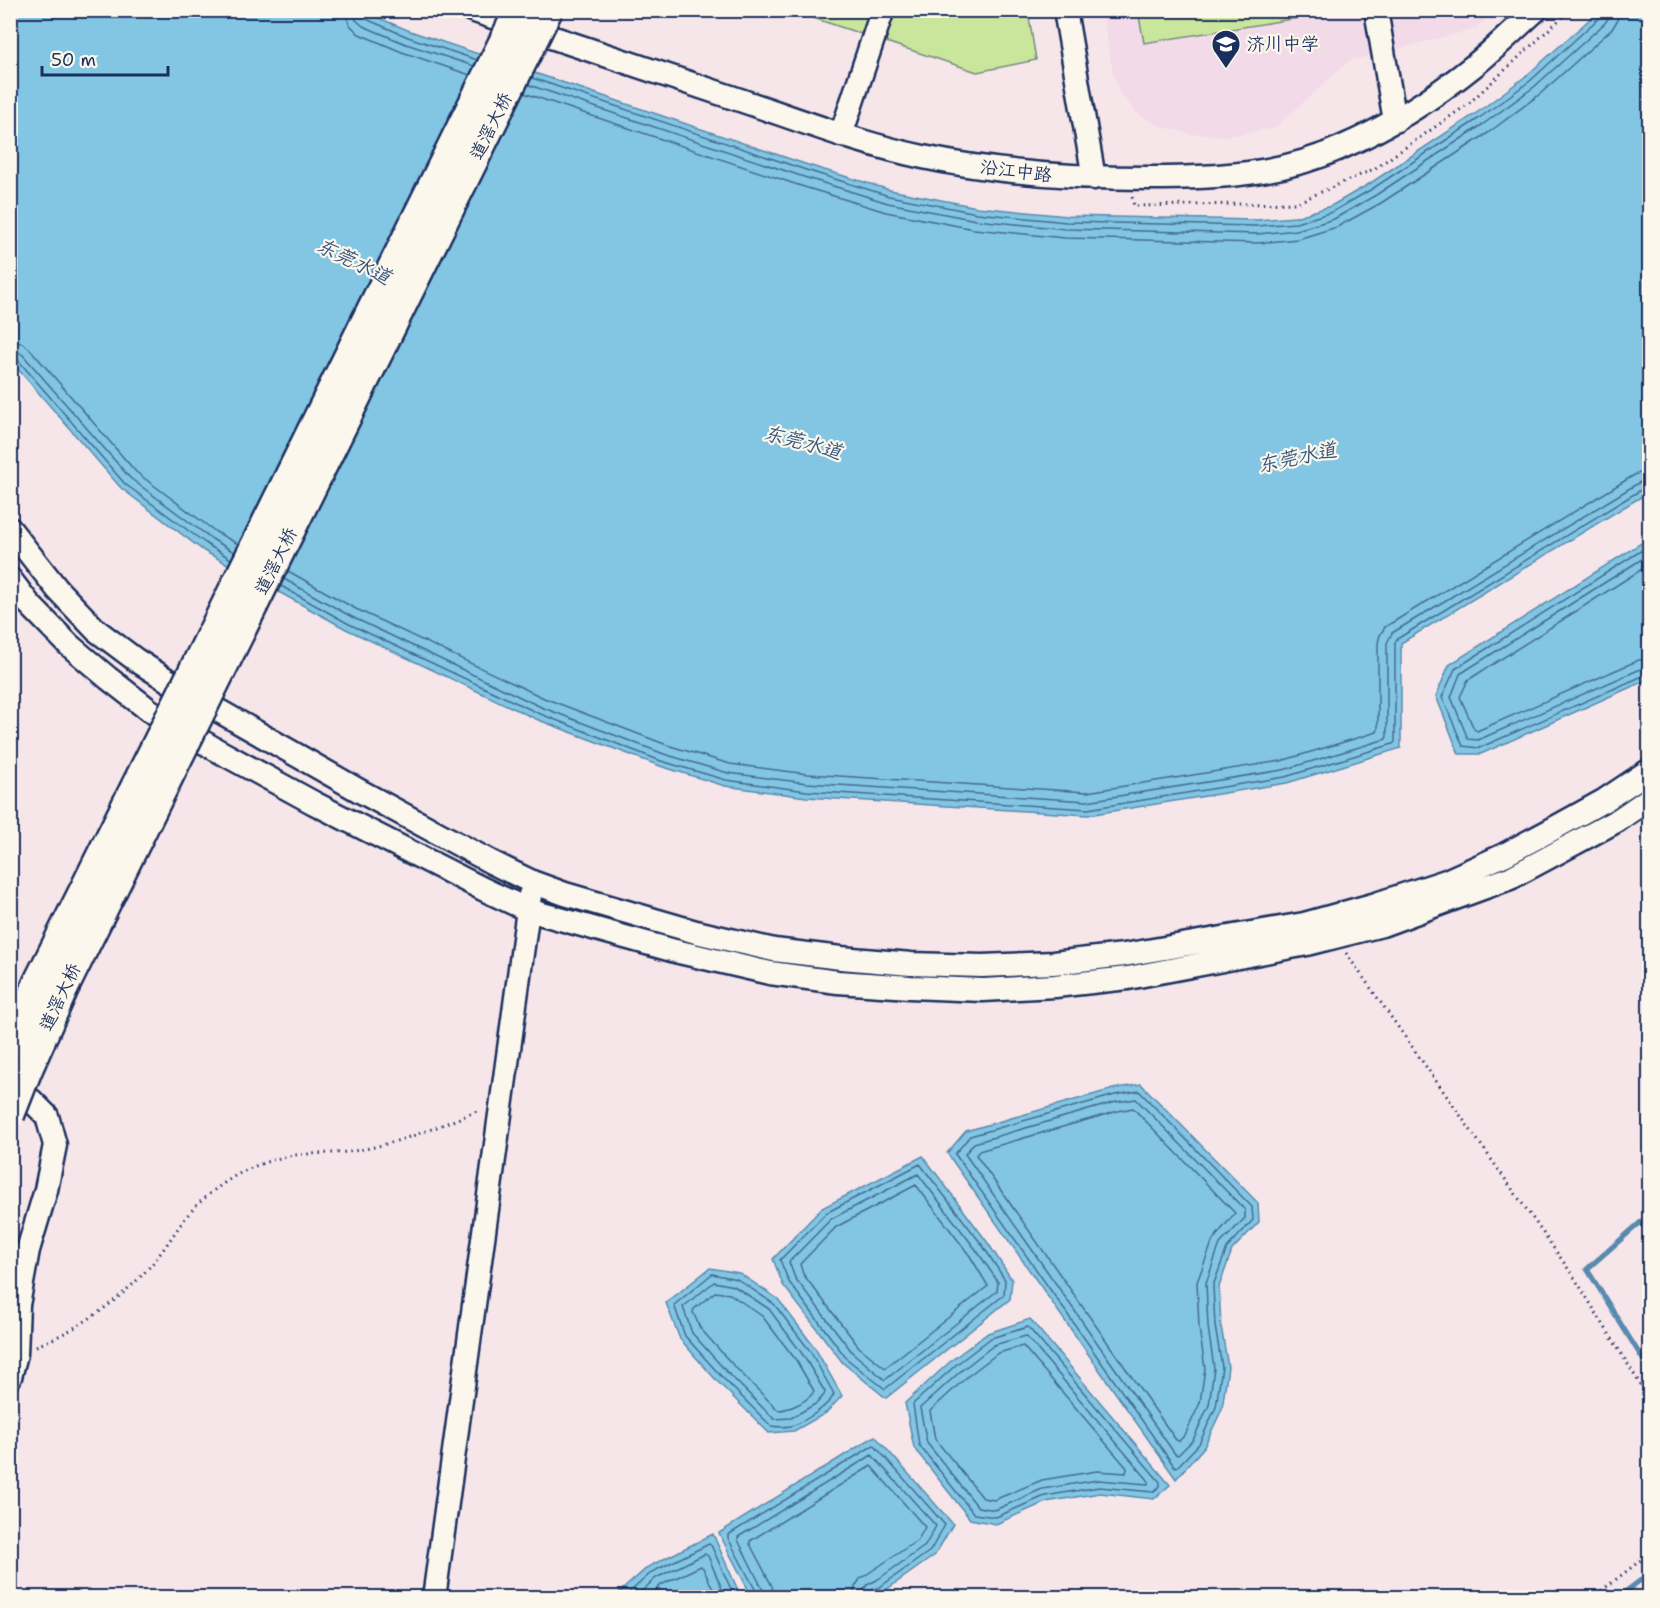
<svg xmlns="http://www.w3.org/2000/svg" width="1660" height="1608" viewBox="0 0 1660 1608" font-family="'Shantell Sans','LXGW WenKai TC',sans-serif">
<rect width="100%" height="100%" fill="#f6e6ea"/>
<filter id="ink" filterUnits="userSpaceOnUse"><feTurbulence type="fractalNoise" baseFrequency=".0167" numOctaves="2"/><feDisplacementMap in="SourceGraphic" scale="12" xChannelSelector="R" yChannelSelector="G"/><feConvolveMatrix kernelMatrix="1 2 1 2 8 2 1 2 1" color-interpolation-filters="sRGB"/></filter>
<g filter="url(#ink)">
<path fill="#f2dae8" d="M1102 11H1495L1475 29 1349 61 1275 128 1229 136 1191 134 1160 126 1137 113 1121 95 1114 78Z"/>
<path fill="#cae69c" stroke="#728a7d" stroke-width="1.5" d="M1310 10 1311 16 1144 43 1138 11Z
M792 11H1028L1036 60 977 72Z"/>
<path fill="#82c6e3" stroke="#598aae" stroke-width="1.5" d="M10 11H362L410 31 808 165 890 190 977 207 1067 216 1257 220 1295 217 1331 206 1369 184 1475 114 1526 76 1599 11H1649V492L1401 643V748L1287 783 1088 815 806 797 725 786 660 766 536 719 346 629 204 551 121 488 11 361Z
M1649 538V679L1481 754H1459L1436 696 1449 665Z
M1141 1084 1258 1203 1259 1222 1232 1250 1219 1287 1221 1326 1228 1367 1222 1409 1204 1447 1176 1479 947 1153 966 1131 1113 1089Z
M923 1156 988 1243 1012 1280 1010 1299 886 1398 843 1363 783 1285 773 1259 822 1208Z
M710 1268 739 1273 778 1299 815 1348 842 1396 826 1413 794 1431 769 1433 716 1380 680 1339 666 1303Z
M1030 1319 1170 1485 1154 1499 1100 1493 1046 1502 996 1524 970 1519 914 1448 905 1403 953 1359 988 1333Z
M875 1436 953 1524 935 1555 883 1592 869 1597H752L719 1533Z
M713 1534 741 1597H614L648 1567Z"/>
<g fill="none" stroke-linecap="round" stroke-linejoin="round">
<path stroke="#446b93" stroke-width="1.5" d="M345 10 349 24 359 34 402 52 470 75
M354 10 356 20 363 26 406 44 474 66
M362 10 363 16 366 19 408 37 477 60
M532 78 806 170 889 196 977 213 1066 222 1257 226 1296 223 1332 212 1372 189 1478 119 1530 81 1600 17 1602 10
M529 85 804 177 888 203 976 220 1066 229 1258 234 1297 230 1334 219 1376 195 1482 125 1534 87 1605 23 1609 17 1610 10
M524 93 801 186 886 212 974 229 1065 238 1258 243 1298 239 1337 227 1381 203 1488 133 1540 94 1612 29 1617 21 1619 10
M10 341 22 343 29 348 136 472 216 532 238 544
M10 350 17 351 23 355 130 478 212 539 234 552
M10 358 18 360 125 484 208 545 231 559
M1650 545 1455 669 1442 697 1463 746 1479 748 1645 675H1650
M1650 554 1460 674 1451 697 1468 739 1478 740 1643 668 1650 667
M1650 564 1468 680 1460 697 1474 729 1477 731 1639 660 1650 658
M288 571 356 609 544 698 667 745 730 764 808 774 1087 792 1281 761 1377 732 1378 729V643L1380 635 1385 627 1636 474 1650 471
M284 579 352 617 541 707 664 754 728 773 807 783 1087 801 1283 770 1386 739 1387 736V643L1392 633 1640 482 1650 480
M281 586 349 624 538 713 661 761 726 780 806 791 1088 809 1285 777 1393 744 1395 742V643L1397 639 1644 488 1650 487
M1139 1091 1252 1207 1253 1220 1227 1248 1213 1286 1215 1326 1222 1367 1216 1407 1199 1444 1177 1467 1174 1466 955 1154 970 1136 1115 1095Z
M1136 1099 1245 1210V1218L1220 1244 1206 1283 1208 1327 1214 1368 1209 1405 1193 1440 1178 1455 1175 1454 965 1154 974 1143 1116 1102Z
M1133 1108 1235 1213 1213 1240 1197 1282 1199 1328 1205 1368 1200 1403 1185 1435 1179 1441 1176 1440 976 1155 979 1151 1118 1111Z
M920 1164 983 1246 1005 1280 1004 1295 885 1389 847 1359 789 1282 780 1260 826 1213Z
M918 1174 977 1251 998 1282 997 1291 885 1380 853 1353 795 1278 789 1262 831 1219Z
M916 1185 970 1256 988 1286 885 1368 859 1347 803 1274 800 1264 836 1227Z
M712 1274 737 1279 774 1304 810 1351 834 1394C830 1405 803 1423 791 1426 785 1427 777 1427 771 1426L720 1375 685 1336 674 1305Z
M714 1282 734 1286 769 1309 803 1355 825 1392 824 1395 817 1403 791 1418 774 1419 725 1370 692 1333 683 1307Z
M715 1292 730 1294 762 1316 796 1360 814 1391C809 1401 789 1410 778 1410L732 1364 700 1328 693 1312 694 1309Z
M1028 1327 1160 1482V1486L1153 1492 1099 1487 1045 1496 996 1517 974 1514 919 1445 913 1404 957 1364 991 1338Z
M1026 1336 1148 1480V1484L1098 1480 1042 1489 995 1510 978 1507 927 1443 920 1408 962 1370 994 1345Z
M1023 1346 1127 1468 1126 1473 1097 1471 1042 1480 994 1500 983 1498 935 1439 930 1411 968 1376 998 1353Z
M623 1598 652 1572 709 1544 711 1545 735 1598
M634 1598 656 1578 705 1554 708 1556 726 1598
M647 1598 661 1585 701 1566 703 1568 717 1598
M757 1598V1593L728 1538V1535L874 1445 945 1525 930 1551 880 1587 872 1590 870 1598
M765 1598 763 1590 738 1540V1537L872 1455 936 1526 925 1546 877 1580 867 1585 863 1591 862 1598
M774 1598 772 1586 750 1544V1541L871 1466 925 1527 918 1540 860 1579 855 1587 853 1598"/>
<path stroke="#598aae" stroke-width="5" d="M1650 1214 1587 1269 1650 1371
M1617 1598 1650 1573"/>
<g stroke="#1b2f5e" stroke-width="27">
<path id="minor" d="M472 10C562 41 652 71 743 101 802 121 861 144 923 157 998 173 1073 178 1150 178 1214 178 1281 175 1340 148 1389 127 1435 97 1476 64 1497 47 1516 28 1536 10
M1065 10 1094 178
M1376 10 1395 121
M841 135 882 12
M10 529 58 590 96 630 136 660 191 695 358 790 491 862 532 882 565 894 696 932 774 950 841 958 911 964 982 966 1053 963 1124 955 1304 924 1376 904 1446 881 1504 855 1551 830 1605 800 1650 770
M10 579 29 604 69 645 108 678 149 710 215 749 314 803 483 889 528 910 675 951 770 973 838 982 910 987 983 990 1055 986 1128 978 1307 944 1382 925 1510 878 1618 820 1650 798
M10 1092 31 1100 47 1116 55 1145 46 1190 28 1250 18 1305 16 1354 10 1377
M434 1598 530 895"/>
</g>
<path stroke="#1b2f5e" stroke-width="3" stroke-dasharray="1.5 4.5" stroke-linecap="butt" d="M1132 197 1134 206 1296 203 1374 169 1467 105 1570 10
M1346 953 1574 1277 1650 1400
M36 1346C77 1330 115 1304 145 1272 161 1255 172 1236 186 1217 199 1201 217 1187 235 1176 253 1166 274 1158 295 1155 314 1153 335 1154 354 1151 398 1144 439 1126 480 1110
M1592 1598 1650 1553"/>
<use href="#minor" stroke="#fbf7ec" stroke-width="22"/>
<g stroke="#1b2f5e" stroke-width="33" stroke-linecap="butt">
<path id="major-bridge" d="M10 1046 38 982 213 631 519 10
M10 1115 28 1069 63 990 548 10"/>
</g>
<use href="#major-bridge" stroke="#fbf7ec" stroke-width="28"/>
</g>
</g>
<defs>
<g id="school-pin" transform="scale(1.5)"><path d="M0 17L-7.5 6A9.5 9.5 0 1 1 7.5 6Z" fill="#1b2f5e" stroke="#fbf7ec"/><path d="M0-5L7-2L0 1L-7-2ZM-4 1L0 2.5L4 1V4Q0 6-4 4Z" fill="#fff"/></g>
</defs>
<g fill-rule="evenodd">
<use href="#school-pin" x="1226" y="44"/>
</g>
<g text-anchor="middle" stroke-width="4.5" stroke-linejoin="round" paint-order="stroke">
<g font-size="18" fill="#1b2f5e" stroke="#fbf7ec" text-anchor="start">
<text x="1247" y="50">济川中学</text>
</g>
<g font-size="18" fill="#1b2f5e" stroke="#fbf7ec">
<text transform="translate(491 126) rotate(-64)" y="6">道滘大桥</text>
<text transform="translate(1016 171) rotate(7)" y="6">沿江中路</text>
<text transform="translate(276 561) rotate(-64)" y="6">道滘大桥</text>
<text transform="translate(60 997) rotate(-65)" y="6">道滘大桥</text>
</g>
<g font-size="20" font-style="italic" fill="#35557f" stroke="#fbf7ec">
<text transform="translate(354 261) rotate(26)" y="7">东莞水道</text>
<text transform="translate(803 442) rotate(15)" y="7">东莞水道</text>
<text transform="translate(1297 457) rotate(-12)" y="7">东莞水道</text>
</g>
</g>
<rect width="1660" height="1608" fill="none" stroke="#fbf7ec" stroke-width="36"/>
<rect x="18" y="18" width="1624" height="1572" fill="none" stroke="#1b2f5e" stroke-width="2" filter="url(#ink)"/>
<path d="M42 66v9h126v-9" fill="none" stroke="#1b2f5e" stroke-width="3"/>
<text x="51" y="66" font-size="18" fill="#1b2f5e" stroke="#fbf7ec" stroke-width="4.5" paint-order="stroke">50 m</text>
</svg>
